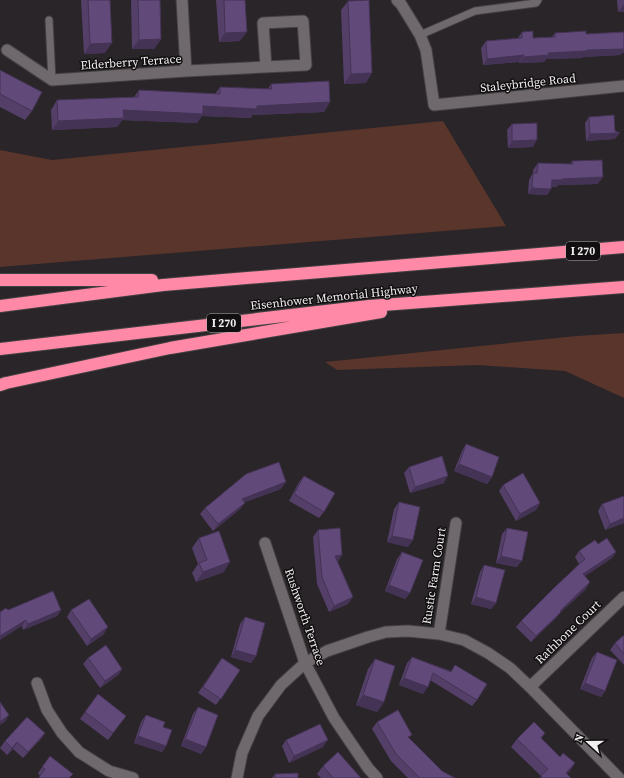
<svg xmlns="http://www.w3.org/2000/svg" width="624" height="778" viewBox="0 0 624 778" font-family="'Source Serif 4',serif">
<rect width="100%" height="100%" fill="#2a2528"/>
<path fill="#59352c" d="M443 121 506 226 0 267V150L52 160Z
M624 333V398L565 371 477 365 337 370 325 362 577 336Z"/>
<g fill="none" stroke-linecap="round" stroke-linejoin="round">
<g stroke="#434042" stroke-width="9">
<path id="service" d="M49 20 52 80
M420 35 475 11 536 3 538 0"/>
</g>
<g stroke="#434042" stroke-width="13">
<path id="minor" d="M182 0 186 71
M397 0 401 4 420 35 426 50 434 105 624 86
M7 50 52 80 186 71 306 65 303 21 263 23 266 67
M265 543 305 663 334 718 368 768 377 778
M439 634 456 523
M37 683 47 710 62 733 79 752 109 771 133 778
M530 687 624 597
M237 778 242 753 258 716 281 685 305 663 327 651 368 637 386 632 408 631 439 634 464 640 488 653 510 668 530 687 619 778"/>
</g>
<g stroke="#434042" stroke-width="14">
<path id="motorway" d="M0 280H152
M0 306 163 285 624 247
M0 349 369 306 624 287
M0 385 6 383 170 348 381 312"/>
</g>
<use href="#service" stroke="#6f696d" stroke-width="7"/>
<use href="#minor" stroke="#6f696d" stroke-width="11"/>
<use href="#motorway" stroke="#ff89a6" stroke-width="12"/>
</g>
<path fill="#533f68" d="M81 0H110L105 53 84 54Z
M131 0H160L161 39 154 49H132Z
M216 0H245L240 41 219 42Z
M617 0H624V12H618Z
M348 1 366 83 344 84 341 10Z
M522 32 533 38 552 37 555 33 586 34 624 32V53H622L620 55 583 57 582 58 546 59 544 62 519 63V62L483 65 481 48 486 41 518 38Z
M0 70 32 111 25 120 0 107Z
M271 84 330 102 324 112 252 115 251 118 202 116 197 123 122 120 117 127 52 130 51 110 57 100 134 97 139 90 215 94 220 87 268 89Z
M589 117 615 139 586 141 585 123Z
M512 124 533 147 508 148 507 130Z
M572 161 598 184 558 185 557 187H551V189L547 195 528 194 529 180 533 173V170L538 163 570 164Z
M466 444 492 477 487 484 454 471 462 451Z
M409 467 444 483 410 493 404 473Z
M304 476 324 512 319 518 289 501 299 482Z
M503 485 540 503 536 510 516 521 499 491Z
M281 489 245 502 240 509 213 531 200 514 205 508Z
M624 496V523L605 530 598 511 602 504Z
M399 502 408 547 387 542 394 509Z
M507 528 517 567 496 563 502 534Z
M318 530 337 562 348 604 329 612 317 584 313 537Z
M199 538 224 572 196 582 192 573 198 564 192 548Z
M598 544 616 552 612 558 585 576 586 589 560 613 556 618 531 642 516 627 521 621 552 591 555 587 579 564 575 557 579 551Z
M402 552 410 593 405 599 385 591 397 559Z
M484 565 496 603 491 609 471 604 480 572Z
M8 610H61L57 616 23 630 22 626Z
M71 610 104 634 87 646 67 617Z
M245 617 256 656 251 663 231 657 240 624Z
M624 635V665L610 650 615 643Z
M597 652 605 691 601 697 580 689 592 658Z
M412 657 451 671 455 665 477 700 472 706 430 680 423 694 399 685 407 663Z
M88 658 122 669 118 675 100 688 83 664Z
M222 658 240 670 216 705 198 693Z
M375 659 384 702 377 712 356 705 368 669Z
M98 694 126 716 108 740 80 719Z
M198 707 206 747 201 754 181 746 193 714Z
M146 715 163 727 166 746 162 752 134 743 141 722Z
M377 722 410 739 442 771 455 778H408L391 761 372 729Z
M45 733 40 740 23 758 13 749 7 755 0 748 5 741Z
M517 739H541L560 757 575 763 567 774 571 778H540L541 776 511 747Z
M286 740 323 747 289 763 282 746Z
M50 756 70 778H39L40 776 38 773Z
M323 766 361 778H321L317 774Z
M275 774 298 778H272Z"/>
<path fill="#435" d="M624 4V12H618Z
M247 32 240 41 219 42 225 33Z
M161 39 154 49H132L139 40Z
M112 43 105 53 84 54 90 44Z
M624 48V53H622L620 55 583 57 582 58 546 59 544 62 519 63 524 57 548 53Z
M524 55 519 62 483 65 487 59Z
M372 73 366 83 344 84 351 74Z
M330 102 324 112 252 115 251 118 202 116 197 123 122 120 117 127 52 130 58 121 123 110 203 106H257Z
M620 133 615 139 586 141 590 134Z
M537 140 533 147 508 148 512 141Z
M603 177 598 184 558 185 557 187 547 186 552 180Z
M532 188 551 189 547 195 528 194Z
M459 464 492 477 487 484 454 471Z
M448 476 444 483 410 493 415 487Z
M286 482 281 489 237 505 242 499Z
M245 503 240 509 213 531 218 524Z
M540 503 536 510 516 521 520 514Z
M624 518V523L605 530 610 524Z
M392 536 413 540 408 547 387 542Z
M616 552 612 558 578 581 583 574Z
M342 555 338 562 335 556Z
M501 556 522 561 517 567 496 563Z
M230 562 224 572 196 582 203 572Z
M590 582 586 589 560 613 556 618 531 642 536 636 560 611Z
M389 585 410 593 405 599 385 591Z
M353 597 348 604 329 612 334 606Z
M476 597 496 603 491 609 471 604Z
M61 610 57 616 23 630 28 624Z
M26 620 22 626 0 640V636Z
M108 627 104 634 87 646 91 639Z
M235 650 256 656 251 663 231 657Z
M122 669 118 675 100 688 105 681Z
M404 678 428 687 423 694 399 685Z
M585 683 605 691 601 697 580 689Z
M363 695 384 702 377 712 356 705Z
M9 715 5 722 0 725V722Z
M45 733 40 740 23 758 28 752Z
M138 736 166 746 162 752 134 743Z
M185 739 206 747 201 754 181 746Z
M328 740 323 747 289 763 294 756Z
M17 742 13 749 7 755 12 748Z
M575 763 570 771 563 778 566 773Z"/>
<path fill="#614979" stroke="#435" d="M88 0H110L112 43 90 44Z
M138 0H160L161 39 139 40Z
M224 0H245L247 32 225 33Z
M369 0 372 73 351 74 348 1Z
M533 31V38L555 37V33L586 31V34L624 32V49L587 50V51L548 53 549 55 524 57V55L487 59 486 41 522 38V32Z
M0 70 42 92 32 111 0 94Z
M329 81 330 102 257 106V109L203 106V114L123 110 124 118 58 121 57 100 138 97 139 90 220 94V87L272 89 271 84Z
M614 115 615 131 620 133 590 134 589 117Z
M537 123V140L512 141V124Z
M602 160 603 177 562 179V180H552L551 189 532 188 533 173H537L538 163 573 164 572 161Z
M466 444 499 457 492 477 459 464Z
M442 456 448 476 415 487 409 467Z
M279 462 286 482 242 499 245 503 218 524 205 508 246 474Z
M523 473 540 503 520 514 503 485Z
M304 476 335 493 324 512 294 494Z
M624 496V518L610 524 602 504Z
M399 502 420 507 413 540 392 536Z
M340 528 342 555 335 556 353 597 334 606 322 577 318 530Z
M507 528 528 532 522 561 501 556Z
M219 531 230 562 203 572 199 563 207 560 199 538Z
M607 538 616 552 583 574 590 582 560 611 561 612 536 636 521 621 555 587 585 559 579 551 595 540 598 544Z
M402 552 423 560 410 593 389 585Z
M484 565 505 570 496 603 476 597Z
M53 591 61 610 28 624 26 620 0 636V612L6 608 8 610Z
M89 599 108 627 91 639 71 610Z
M245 617 265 623 256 656 235 650Z
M624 635V654L615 643Z
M106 645 122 669 105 681 88 658Z
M597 652 617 660 605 691 585 683Z
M412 657 451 672 455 665 487 684 477 700 433 673 428 687 404 678Z
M222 658 240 670 221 699 203 687Z
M375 659 395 666 384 702 363 695Z
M98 694 126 716 113 733 85 712Z
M0 702 9 715 0 722Z
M198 707 218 715 206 747 185 739Z
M398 710 412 735 408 737 442 771 455 778H420L396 754 377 722Z
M146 715 165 722 163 727 172 730 166 746 138 736Z
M27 717 45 733 28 752 17 742 12 748 5 741Z
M534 722 545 733 541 738 560 757 563 753 575 763 566 773 571 778H543L541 776 548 769 517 739Z
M320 724 328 740 294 756 286 740Z
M338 752 361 778H333L323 766Z
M50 756 73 774 69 778H41L39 777 45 769 42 767Z
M298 773V778H275V774Z"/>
<g text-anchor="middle" stroke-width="3" stroke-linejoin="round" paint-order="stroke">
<g fill="#110f10" stroke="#aeacae" stroke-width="1">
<rect x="566" y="242" width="34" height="18" rx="3"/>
<rect x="207" y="314" width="34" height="18" rx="3"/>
</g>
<g font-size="11" font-weight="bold" fill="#f2eff1">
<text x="583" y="255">I 270</text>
<text x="224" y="327">I 270</text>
</g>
<g font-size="12" fill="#f2eff1" stroke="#110f10">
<text transform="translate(131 62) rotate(-4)" y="4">Elderberry Terrace</text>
<text transform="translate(528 83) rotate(-6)" y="4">Staleybridge Road</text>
<text transform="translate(334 297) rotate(-6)" y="4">Eisenhower Memorial Highway</text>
<text transform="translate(434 576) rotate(-81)" y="4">Rustic Farm Court</text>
<text transform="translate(305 617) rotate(71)" y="4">Rushworth Terrace</text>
<text transform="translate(568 632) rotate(-44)" y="4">Rathbone Court</text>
</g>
</g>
<g transform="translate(588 742) rotate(291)" stroke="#110f10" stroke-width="3" paint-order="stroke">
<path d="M0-3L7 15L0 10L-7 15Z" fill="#f2eff1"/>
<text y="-6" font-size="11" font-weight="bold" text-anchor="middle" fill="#f2eff1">N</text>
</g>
</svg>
